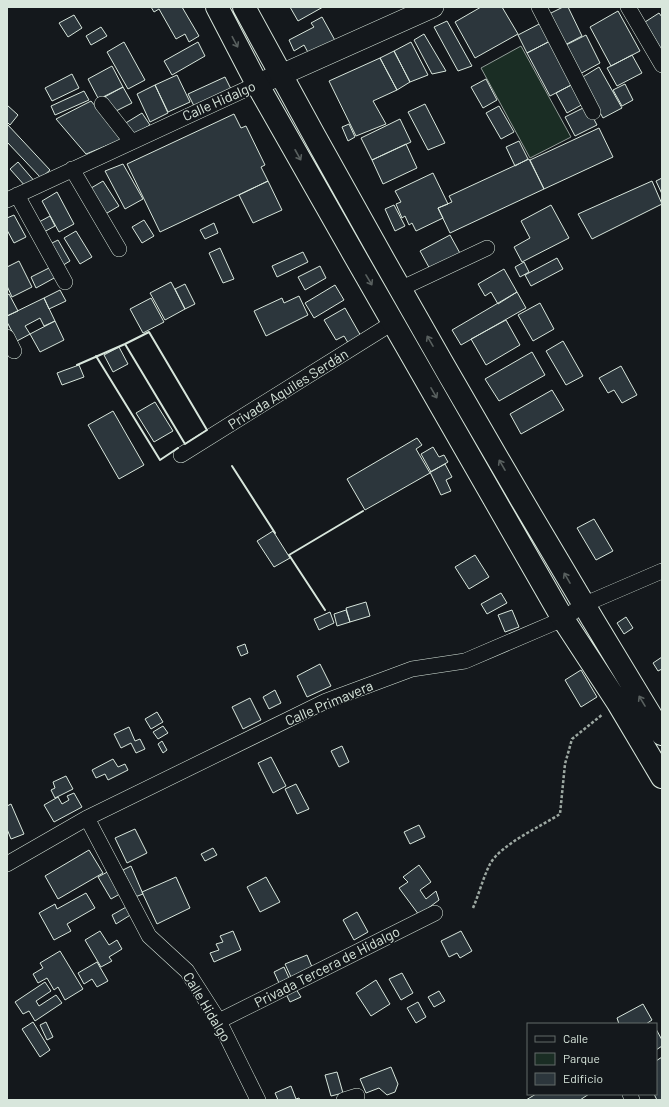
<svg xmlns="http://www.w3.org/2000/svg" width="669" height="1107" viewBox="0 0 669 1107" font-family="Barlow,sans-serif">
<rect width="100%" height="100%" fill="#14181c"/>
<path fill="#1a2d24" stroke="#939e99" d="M521 46 571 137 530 158 481 68Z"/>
<path fill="#2c363c" stroke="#d8e6dc" d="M151 7H182L199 36 189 42 185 34 176 39 159 9 154 12Z
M290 7H323L298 21Z
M481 7H502L518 34 475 58 455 22Z
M563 7H568L582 36 563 46 547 15Z
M618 11 640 51 611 66 590 27Z
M659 13 662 17V51L645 22Z
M74 15 82 28 68 37 59 23Z
M322 17 337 44 311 58 304 45 294 51 289 40 314 27 311 23Z
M447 21 472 66 458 71 434 27Z
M543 22 552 40 527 53 518 35Z
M101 27 107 36 91 45 86 36Z
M424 34 446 71 432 74 414 40Z
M586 35 600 63 578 75 564 46Z
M552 40 575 83 550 96 527 53Z
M124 42 145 80 128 89 107 52Z
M198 42 205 56 172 75 164 61Z
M411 42 428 75 410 82 394 51Z
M394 51 410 82 397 90 380 58Z
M632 55 642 73 617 86 607 68Z
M380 58 397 90 373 101 386 124 356 136 329 81Z
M112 66 123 87 99 100 88 79Z
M599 67 622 108 603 118 581 78Z
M72 74 79 88 52 101 45 88Z
M177 75 190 102 168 112 155 85Z
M225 77 231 89 194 106 188 94Z
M486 79 497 100 483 108 471 87Z
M575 83 585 103 567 113 556 93Z
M625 84 633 100 622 106 613 90Z
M155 85 168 113 150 122 137 94Z
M123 87 132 103 112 113 103 97Z
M84 91 89 100 55 115 51 106Z
M91 101 123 139 86 154 56 119Z
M425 104 445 143 428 150 408 112Z
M7 105 18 115 10 125 7 122Z
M499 106 514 132 501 139 486 113Z
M587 106 597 125 575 136 565 117Z
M142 113 150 125 132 136 124 124Z
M234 114 241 128 246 126 265 165 261 167 268 181 160 232 127 164Z
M400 119 411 142 372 160 361 138Z
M7 124 50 170 41 178 7 142Z
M349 124 355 137 348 141 342 127Z
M599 128 613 157 544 189 530 160Z
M519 141 528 159 515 166 506 147Z
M406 144 417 168 383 184 372 160Z
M529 159 544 189 450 233 438 208 452 202 449 196Z
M18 162 36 183 26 187 10 169Z
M123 164 143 199 125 209 105 171Z
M433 173 448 204 438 208 443 218 416 231 412 223 409 225 405 216 402 218 396 204 401 202 395 191Z
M662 178V194L656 181Z
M103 181 119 206 102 216 86 191Z
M268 181 282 210 253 223 239 195Z
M652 181 662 204 592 239 578 214Z
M57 192 74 224 59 232 42 201Z
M394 205 405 226 395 231 385 209Z
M551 205 569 238 522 262 514 247 530 238 521 221Z
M14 215 26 237 14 243 7 230V218Z
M50 216 55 226 44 232 39 222Z
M144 220 154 236 142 243 132 227Z
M214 223 218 233 205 239 200 230Z
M76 231 92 257 80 264 64 238Z
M450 235 461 255 431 271 420 251Z
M58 240 70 261 60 267 48 245Z
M220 248 234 279 223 283 209 253Z
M303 252 308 262 277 277 272 266Z
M557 258 563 269 531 286 525 275Z
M19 261 32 287 12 297 7 286V267Z
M524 262 529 272 520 277 515 267Z
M320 266 326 278 305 290 298 277Z
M51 267 56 277 36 288 31 277Z
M504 269 517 292 498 304 491 292 485 296 478 284Z
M171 282 185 309 165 320 150 293Z
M185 284 195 304 185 309 175 289Z
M335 285 344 300 314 318 305 303Z
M60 290 66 301 49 309 44 298Z
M517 292 526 308 461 345 452 330Z
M9 294 18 311 7 316V295Z
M299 296 308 315 266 336 254 311 282 298 284 303Z
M44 298 55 321 44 326 40 318 25 326 30 334 17 341 7 322V316Z
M151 298 164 322 143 333 130 309Z
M540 303 554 329 533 341 518 315Z
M345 308 362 338 350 346 344 336 336 340 324 320Z
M506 320 520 345 486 365 471 339Z
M55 321 64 340 40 352 30 334Z
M563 341 583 376 566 385 546 351Z
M119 347 128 364 113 372 104 355Z
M532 352 545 375 499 401 485 379Z
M79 365 84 377 62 385 57 373Z
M621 366 637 395 622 403 614 390 608 393 599 378Z
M552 390 564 410 521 434 510 414Z
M155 402 173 431 154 442 136 413Z
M113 411 144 465 119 479 88 425Z
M417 438 422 445 416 449 430 473 365 510 347 479Z
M433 447 439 457 444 455 448 462 431 472 421 454Z
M445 464 452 477 446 480 451 491 441 495 430 472Z
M594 519 613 551 596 560 577 528Z
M273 531 290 558 274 567 257 541Z
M475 555 489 577 469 589 455 567Z
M501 593 507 603 487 614 481 604Z
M366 602 370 616 350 622 346 608Z
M346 610 350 622 337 626 334 614Z
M512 610 519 627 505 632 498 615Z
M330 612 334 623 319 630 314 619Z
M626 617 633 628 624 634 617 623Z
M245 644 248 653 241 656 237 647Z
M662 657V669L658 671 653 663Z
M320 664 331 686 307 697 297 676Z
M581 670 597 697 581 707 565 680Z
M275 690 281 703 269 709 263 697Z
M250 698 261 720 243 729 232 707Z
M157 712 163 722 151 729 145 719Z
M163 726 168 733 158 739 153 732Z
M129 727 135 741 140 739 145 749 136 753 131 743 121 748 114 734Z
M162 741 167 750 163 753 158 744Z
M342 746 349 762 339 767 331 751Z
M271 757 286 786 273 793 258 763Z
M113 759 118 767 125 764 128 770 108 780 105 774 96 778 92 770Z
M66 776 73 789 55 798 51 790 55 788 53 782Z
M296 784 309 809 297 814 285 789Z
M74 793 82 807 54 822 44 805 58 797 62 804 69 800 67 796Z
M11 804 24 834 11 839 7 829V806Z
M419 825 425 837 410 844 404 832Z
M135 829 147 853 127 863 115 838Z
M213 848 217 855 205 861 201 854Z
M89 850 103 873 58 899 45 876Z
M419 865 431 882 420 890 426 899 436 891 439 900 419 915 399 888 408 882 403 877Z
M131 866 143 894 135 897 123 870Z
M113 869 125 891 111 899 98 877Z
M176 877 190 908 157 924 142 892Z
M266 877 280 902 260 912 247 887Z
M86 893 95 908 67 924 71 931 54 940 39 913 55 904 57 909Z
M128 906 132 914 116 924 112 915Z
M357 912 368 932 354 940 343 920Z
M100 931 109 945 117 940 122 949 109 957 112 961 101 967 85 940Z
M233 931 241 950 214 962 210 953 219 950 216 944 223 942 220 936Z
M461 931 472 951 460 958 457 953 449 957 441 941Z
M60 951 83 989 65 1000 58 987 54 990 47 978 38 983 33 974 43 968 40 963Z
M307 955 312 967 291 977 285 964Z
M97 962 108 981 97 987 92 979 84 984 78 973Z
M284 967 289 978 279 983 274 972Z
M402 973 413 993 401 1000 389 979Z
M376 980 390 1004 371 1016 356 993Z
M45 982 51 991 36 1001 39 1006 56 995 62 1003 35 1021 29 1011 23 1014 15 1002Z
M296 989 301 997 290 1002 286 994Z
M439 991 445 1001 434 1007 428 997Z
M418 1002 426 1017 416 1023 407 1008Z
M643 1004 652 1020 646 1024H619L617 1018Z
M33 1022 50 1050 40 1057 22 1029Z
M46 1022 53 1037 47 1040 40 1025Z
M656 1029 662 1040V1046L656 1050Z
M662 1057V1100H657L654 1094H656V1061Z
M391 1067 398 1084 395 1092 387 1095 379 1088 366 1093 360 1079Z
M337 1072 343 1093 331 1096 325 1075Z
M291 1086 296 1099 299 1098 300 1100H278L275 1093Z
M536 1094H589L580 1100H526Z"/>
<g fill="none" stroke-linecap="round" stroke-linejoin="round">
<g stroke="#d8e6dc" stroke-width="16">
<path id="street" d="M539 7 593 112
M628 7 662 65
M102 104 131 141
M72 169 119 249
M17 195 65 282
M7 200 257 84
M400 289 487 248
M7 337 14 351
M181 455 394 322
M87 818 149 936 187 971 219 1021 258 1100
M7 864 87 818 326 701 412 669 465 661 563 619 583 605 662 571
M219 1021 435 913
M630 1094 632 1100
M344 1100 357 1096"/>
</g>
<g stroke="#d8e6dc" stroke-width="22">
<path id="secondary" d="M257 84 281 75 433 7"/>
</g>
<g stroke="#d8e6dc" stroke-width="24">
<path id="primary" d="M217 7 257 84 352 251 563 619 618 703 662 777
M244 7C377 253 516 495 662 734"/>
</g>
<path stroke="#9da8a2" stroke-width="2.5" stroke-dasharray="3 2" stroke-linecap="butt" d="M473 908C479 894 483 878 490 864 501 844 540 827 560 814L565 764 572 739 603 714"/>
<use href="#street" stroke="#14181c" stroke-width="15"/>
<use href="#secondary" stroke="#14181c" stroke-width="21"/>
<use href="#primary" stroke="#14181c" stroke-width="22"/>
<path stroke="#d8e6dc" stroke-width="2" d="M149 332 207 430 185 444 125 344Z
M96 356 160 460 178 448
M77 365 125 344
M232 466 275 533
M289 555 325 610
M289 555 363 511"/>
</g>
<defs><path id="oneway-shaft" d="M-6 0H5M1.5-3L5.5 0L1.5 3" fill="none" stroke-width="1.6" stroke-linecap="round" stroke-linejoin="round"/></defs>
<g stroke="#59605f">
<use href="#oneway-shaft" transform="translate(235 42) rotate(62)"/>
<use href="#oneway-shaft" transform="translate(298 155) rotate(61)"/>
<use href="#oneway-shaft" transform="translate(369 280) rotate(59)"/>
<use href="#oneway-shaft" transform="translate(430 341) rotate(-120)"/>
<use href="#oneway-shaft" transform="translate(434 393) rotate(60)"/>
<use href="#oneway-shaft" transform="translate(502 465) rotate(-120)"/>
<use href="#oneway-shaft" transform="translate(567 578) rotate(-120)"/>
<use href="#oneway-shaft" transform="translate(642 701) rotate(-121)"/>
</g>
<g text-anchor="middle" stroke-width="3" stroke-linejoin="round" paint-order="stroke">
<g font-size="14" fill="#d8e6dc" stroke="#14181c">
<text transform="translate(219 101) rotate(-24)" y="5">Calle Hidalgo</text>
<text transform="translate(288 389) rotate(-32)" y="5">Privada Aquiles Serdán</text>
<text transform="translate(329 703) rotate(-23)" y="5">Calle Primavera</text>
<text transform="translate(327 967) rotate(-27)" y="5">Privada Tercera de Hidalgo</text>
<text transform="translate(207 1007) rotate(59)" y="5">Calle Hidalgo</text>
</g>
</g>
<rect width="669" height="1107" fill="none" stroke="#d8e6dc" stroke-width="16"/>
<rect x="527" y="1023" width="130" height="72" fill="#14181c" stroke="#626a69"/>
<rect x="535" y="1036" width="20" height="6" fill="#14181c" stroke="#626a69"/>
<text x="563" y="1043" font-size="12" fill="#d8e6dc">Calle</text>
<rect x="535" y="1053" width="20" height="12" fill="#1a2d24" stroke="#626a69"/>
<text x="563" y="1063" font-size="12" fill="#d8e6dc">Parque</text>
<rect x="535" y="1073" width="20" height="12" fill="#2c363c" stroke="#626a69"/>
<text x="563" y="1083" font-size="12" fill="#d8e6dc">Edificio</text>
</svg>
